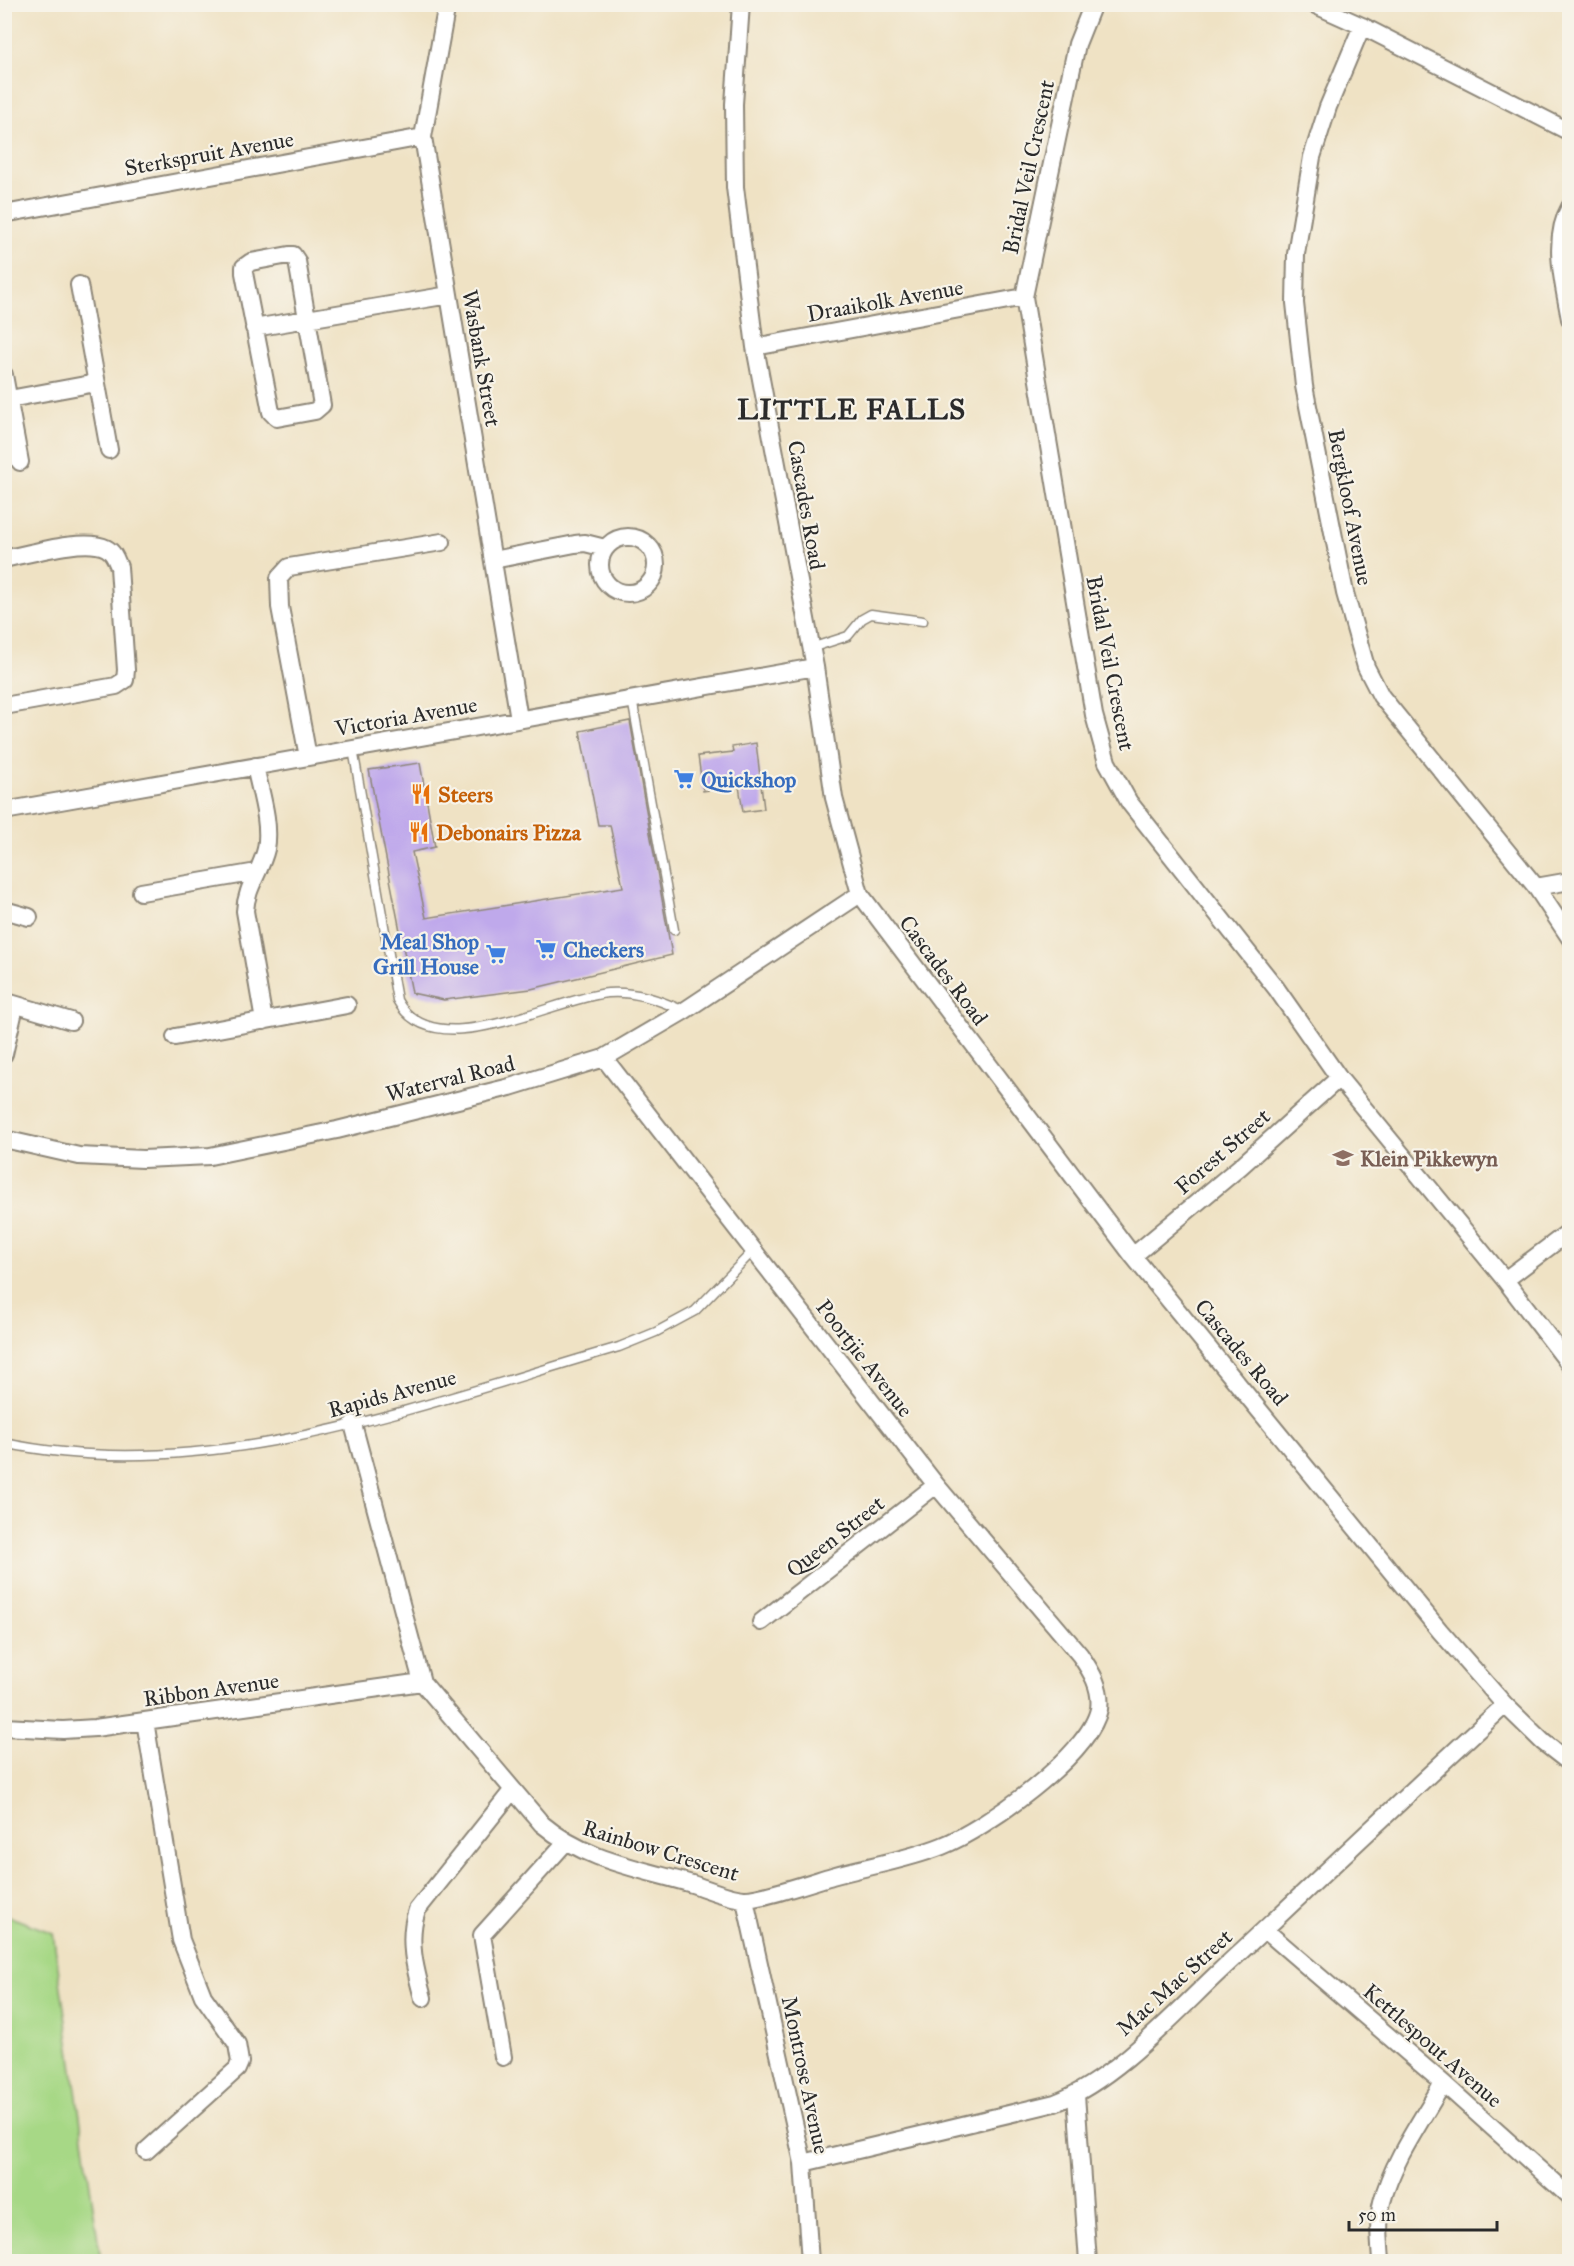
<svg xmlns="http://www.w3.org/2000/svg" width="1574" height="2266" viewBox="0 0 1574 2266" font-family="'IM FELL Great Primer',serif">
<rect width="100%" height="100%" fill="#f7f3e8"/>
<filter id="ink" filterUnits="userSpaceOnUse"><feTurbulence type="fractalNoise" baseFrequency=".0167" numOctaves="2"/><feDisplacementMap in="SourceGraphic" scale="12" xChannelSelector="R" yChannelSelector="G"/><feConvolveMatrix kernelMatrix="1 2 1 2 8 2 1 2 1" color-interpolation-filters="sRGB"/></filter>
<filter id="wash" filterUnits="userSpaceOnUse"><feTurbulence type="fractalNoise" baseFrequency=".008" numOctaves="4" result="noise"/><feDisplacementMap in="SourceGraphic" scale="24" xChannelSelector="R" yChannelSelector="G"/><feGaussianBlur stdDeviation="1.35" result="paint"/><feColorMatrix in="noise" values="0 0 0 0 0 0 0 0 0 0 0 0 0 0 0 0 0 1.4 0 .05"/><feComposite in="paint" operator="in"/></filter>
<g filter="url(#wash)">
<rect width="100%" height="100%" fill="#efe2c4"/>
<path fill="#a7d886" stroke="#698258" stroke-width="1.5" d="M5 1915 53 1933 101 2261H5Z"/>
<g id="blocks">
<path fill="#bfa9eb" d="M630 721 672 955 531 989 444 1000 412 993 369 770 420 763 435 847 412 852 426 918 623 887 610 825H598L580 731Z
M756 743 764 809 743 812 739 786 703 791 698 756 733 752 732 747Z"/>
</g>
</g>
<g filter="url(#ink)">
<use href="#blocks" fill-opacity="0" stroke="#8d8678" stroke-width="1.5"/>
<g fill="none" stroke-linecap="round" stroke-linejoin="round">
<g stroke="#8d8678" stroke-width="11">
<path id="service" d="M811 648 848 636 862 619 871 614 923 621
M632 699 674 930
M353 749 397 1000C433 1068 553 998 608 993 636 991 659 1000 684 1011
M4 1443C210 1487 423 1404 619 1347L656 1332 695 1311 753 1251"/>
</g>
<g stroke="#8d8678" stroke-width="20">
<path id="minor" d="M447 4 423 137 519 719
M741 4 734 104 735 187 755 347 815 667 834 798 860 894 1133 1256 1440 1631 1505 1705 1543 1742 1570 1763
M1093 4 1077 44 1024 297 1094 715 1107 762 1129 802 1276 988 1339 1078 1505 1280 1570 1365
M1313 4 1362 26 1570 132
M1362 26 1328 107 1312 157 1296 254 1295 303 1304 386 1345 593 1366 667 1381 696 1536 887 1570 938
M1570 207C1551 240 1564 285 1570 319
M4 214 423 137
M289 255H293L297 261 322 405 315 411 277 418 271 412 244 273V267L251 262Z
M79 285 109 450
M254 328 449 295
M755 347 1024 297
M4 375 20 462
M4 400 96 383
M600 565a28 28 0 1 1 56 0a28 28 0 1 1-56 0Z
M4 559C29 554 85 537 106 548 114 552 116 560 119 567L126 670 125 680 116 686 4 706
M493 560 575 544 585 543 605 548
M308 757 280 607 279 578 289 567 442 542
M255 766C260 791 271 823 266 849 261 871 246 887 245 911L264 1021
M4 811 815 667
M1536 887 1570 881
M141 892 257 872
M4 910 29 917
M4 998 13 1015 4 1054
M7 1002 71 1021
M175 1037 347 1005
M4 1139 79 1156 143 1159 210 1156 337 1130 510 1087 604 1058 684 1011 860 894
M1133 1256 1241 1166 1339 1078
M1505 1280 1570 1231
M353 1424 422 1682 542 1824C586 1861 638 1868 692 1884 708 1889 728 1898 744 1899 759 1900 815 1881 832 1876 868 1866 907 1860 942 1846 984 1830 1090 1755 1099 1709 1102 1688 1091 1671 1080 1655L936 1485 604 1058
M761 1622 936 1485
M145 1721 181 1940 203 1996 237 2044 240 2062 237 2069 146 2151
M4 1727 63 1730 95 1728 422 1682
M745 1900 803 2163 810 2262
M1265 1930 1443 2083 1570 2197
M423 1998C415 1969 407 1939 417 1910L512 1791
M503 2057 482 1935 565 1843
M1076 2095 1088 2262
M803 2163 1055 2103C1115 2080 1174 2014 1221 1970 1316 1882 1409 1792 1505 1705
M1381 2262C1380 2242 1377 2221 1382 2202 1393 2160 1422 2120 1443 2083"/>
</g>
<use href="#service" stroke="#fff" stroke-width="8"/>
<use href="#minor" stroke="#fff" stroke-width="16"/>
</g>
</g>
<defs>
<g id="supermarket-bare" transform="scale(1.62)"><path d="M-6-5.5h2.5l.6 2H6L4.5 2H-2.5L-4.4-4H-6ZM-1.5 3.2a1.3 1.3 0 1 0 .1 0ZM3 3.2a1.3 1.3 0 1 0 .1 0Z" fill="#3f7fe0" stroke="#f7f3e8" stroke-width="2.5" paint-order="stroke"/></g>
<g id="restaurant-bare" transform="scale(1.62)"><path d="M-5-6h1v4h1v-4h1v4h1v-4h1v5L-1.5 .5V6h-2V.5L-5-1ZM5-6V6H3V1.5H1.5Q1.5-4 5-6Z" fill="#e8710a" stroke="#f7f3e8" stroke-width="2.5" paint-order="stroke"/></g>
<g id="school-bare" transform="scale(1.62)"><path d="M0-5L7-2L0 1L-7-2ZM-4 1L0 2.5L4 1V4Q0 6-4 4Z" fill="#8d6e63" stroke="#f7f3e8" stroke-width="2.5" paint-order="stroke"/></g>
</defs>
<g fill-rule="evenodd">
<use href="#supermarket-bare" x="684" y="779"/>
<use href="#restaurant-bare" x="421" y="794"/>
<use href="#restaurant-bare" x="419" y="832"/>
<use href="#supermarket-bare" x="546" y="949"/>
<use href="#supermarket-bare" x="496" y="954"/>
<use href="#school-bare" x="1343" y="1158"/>
</g>
<g text-anchor="middle" stroke-width="4.5" stroke-linejoin="round" paint-order="stroke">
<g font-size="22" fill="#2b2b2b" stroke="#f7f3e8">
<text transform="translate(209 153) rotate(-10)" y="8">Sterkspruit Avenue</text>
<text transform="translate(1028 167) rotate(-78)" y="8">Bridal Veil Crescent</text>
<text transform="translate(885 300) rotate(-10)" y="8">Draaikolk Avenue</text>
<text transform="translate(482 358) rotate(80)" y="8">Wasbank Street</text>
<text transform="translate(807 505) rotate(80)" y="8">Cascades Road</text>
<text transform="translate(1351 507) rotate(79)" y="8">Bergkloof Avenue</text>
<text transform="translate(1111 663) rotate(79)" y="8">Bridal Veil Crescent</text>
<text transform="translate(406 716) rotate(-10)" y="8">Victoria Avenue</text>
<text transform="translate(944 970) rotate(53)" y="8">Cascades Road</text>
<text transform="translate(450 1078) rotate(-14)" y="8">Waterval Road</text>
<text transform="translate(1222 1151) rotate(-41)" y="8">Forest Street</text>
<text transform="translate(1242 1352) rotate(50)" y="8">Cascades Road</text>
<text transform="translate(865 1358) rotate(52)" y="8">Poortjie Avenue</text>
<text transform="translate(392 1393) rotate(-15)" y="8">Rapids Avenue</text>
<text transform="translate(835 1536) rotate(-38)" y="8">Queen Street</text>
<text transform="translate(211 1689) rotate(-8)" y="8">Ribbon Avenue</text>
<text transform="translate(661 1850) rotate(17)" y="8">Rainbow Crescent</text>
<text transform="translate(1174 1982) rotate(-42)" y="8">Mac Mac Street</text>
<text transform="translate(1433 2045) rotate(41)" y="8">Kettlespout Avenue</text>
<text transform="translate(806 2075) rotate(78)" y="8">Montrose Avenue</text>
</g>
<g font-size="22" font-weight="bold" fill="#366cbe" stroke="#f7f3e8" text-anchor="start">
<text x="701" y="787">Quickshop</text>
<text x="479" y="949" text-anchor="end">Meal Shop<tspan x="479" dy="25">Grill House</tspan></text>
<text x="563" y="957">Checkers</text>
</g>
<g font-size="22" font-weight="bold" fill="#c56008" stroke="#f7f3e8" text-anchor="start">
<text x="438" y="802">Steers</text>
<text x="436" y="840">Debonairs Pizza</text>
</g>
<g font-size="22" font-weight="bold" fill="#785e54" stroke="#f7f3e8" text-anchor="start">
<text x="1360" y="1166">Klein Pikkewyn</text>
</g>
<g font-size="28" font-weight="bold" letter-spacing="1.5" fill="#2b2b2b" stroke="#f7f3e8">
<text x="852" y="419">LITTLE FALLS</text>
</g>
</g>
<rect width="1574" height="2266" fill="none" stroke="#f7f3e8" stroke-width="24"/>
<path d="M1349 2221v9h148v-9" fill="none" stroke="#2b2b2b" stroke-width="3"/>
<text x="1358" y="2221" font-size="18" fill="#2b2b2b" stroke="#f7f3e8" stroke-width="4.5" paint-order="stroke">50 m</text>
</svg>
